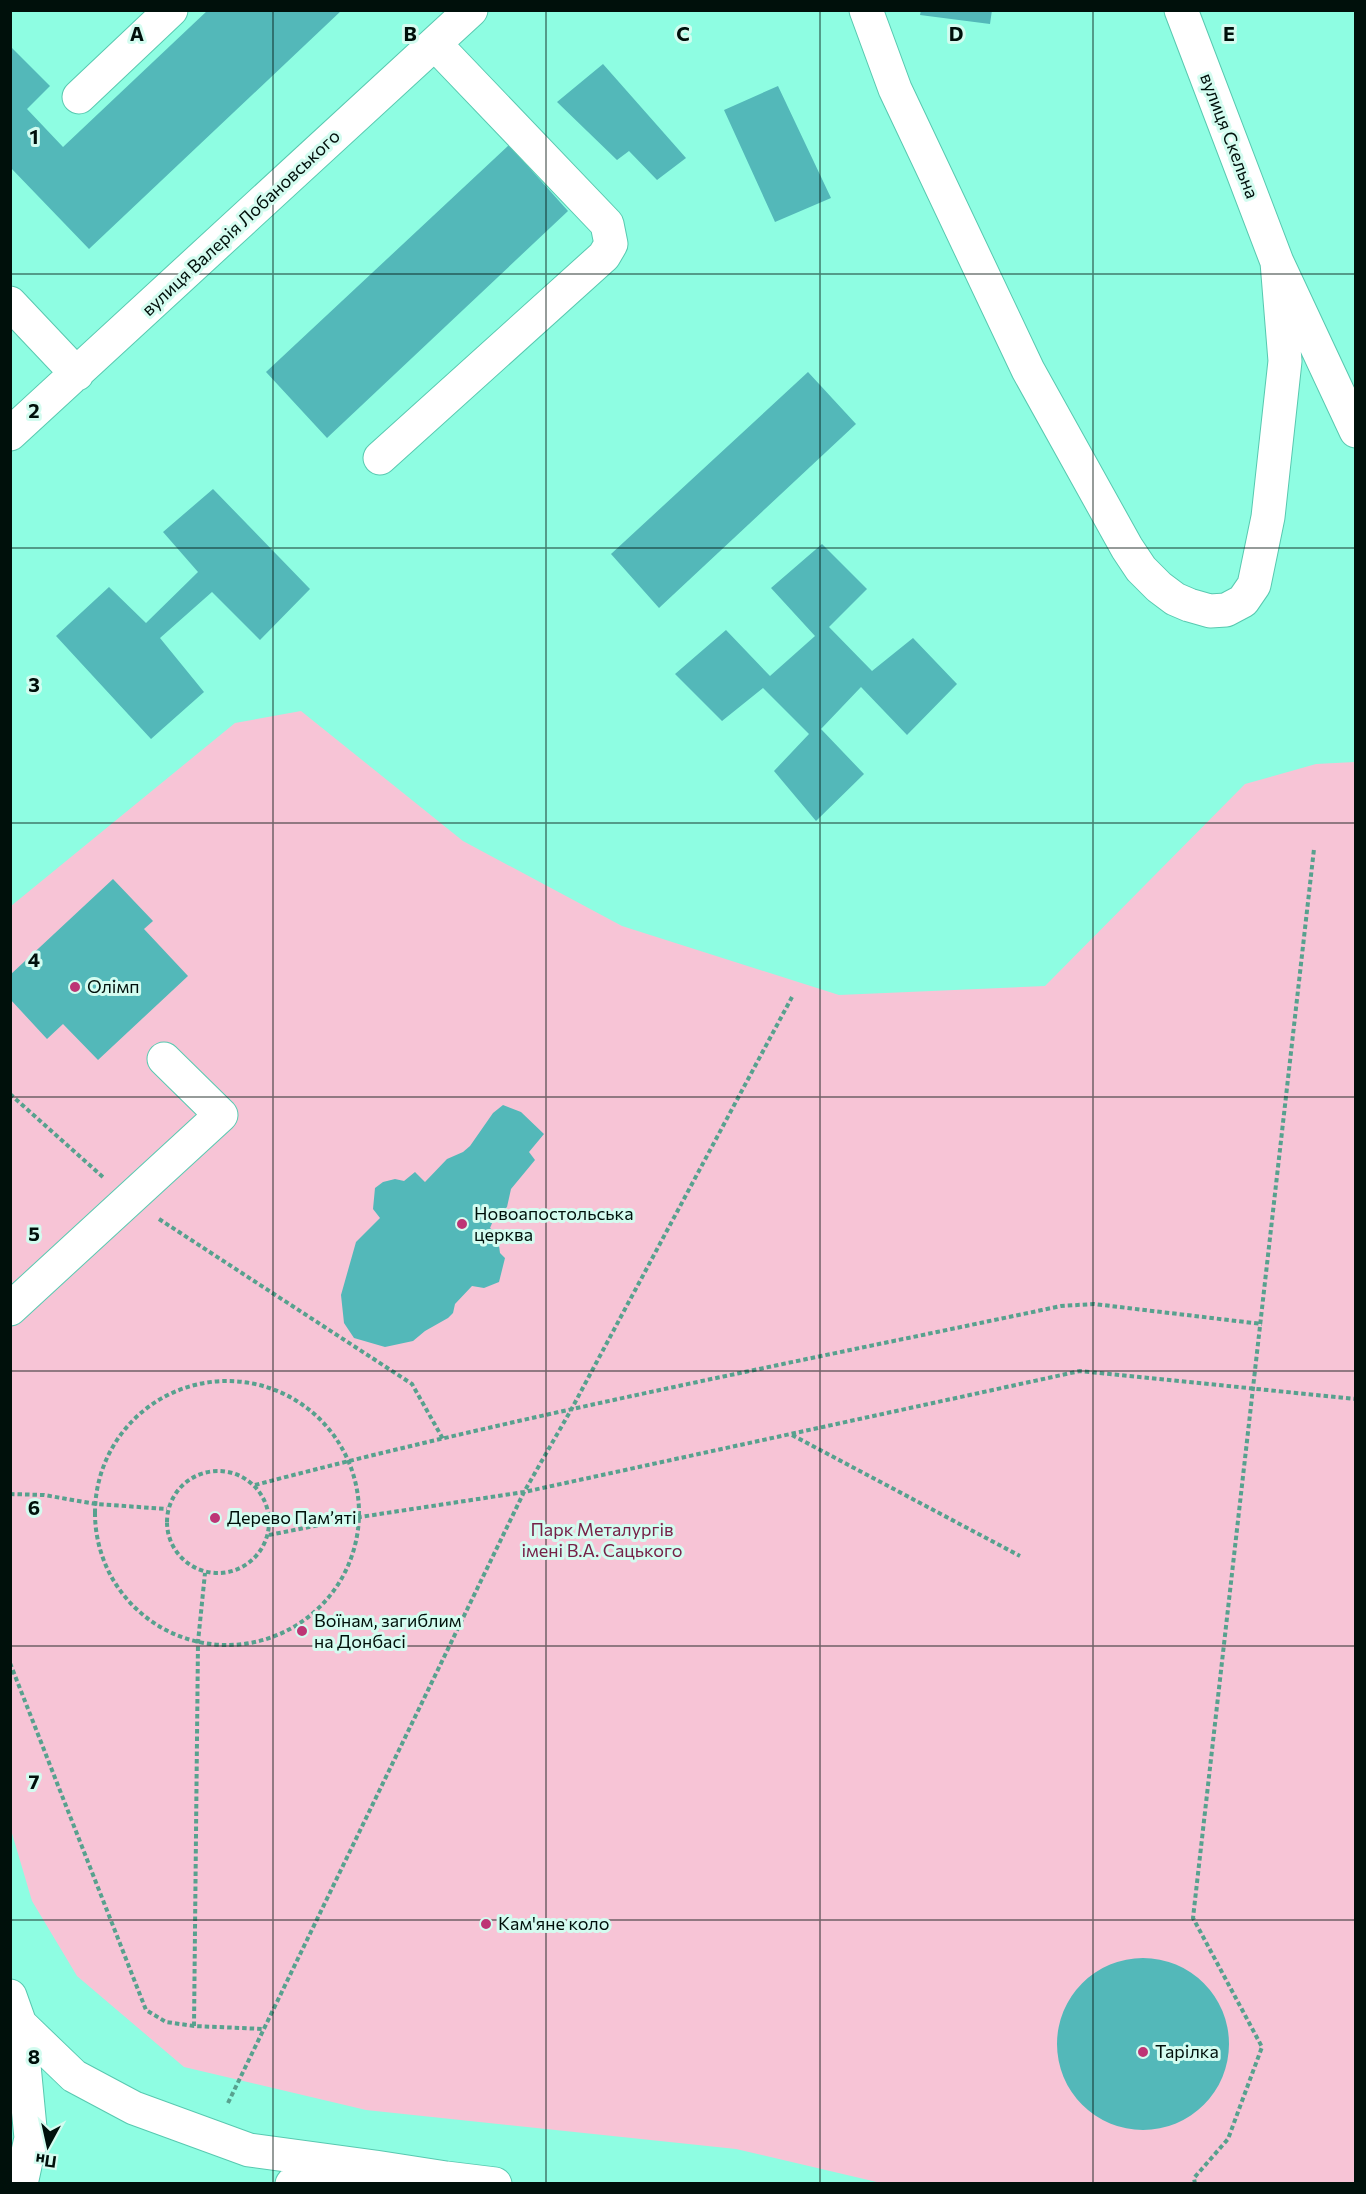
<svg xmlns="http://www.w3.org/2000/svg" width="1366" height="2194" viewBox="0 0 1366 2194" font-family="Commissioner,sans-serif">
<rect width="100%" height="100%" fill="#8efde2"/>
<path fill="#f7c4d6" d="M301 711 463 841 622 926 839 995 1045 986 1245 784 1316 764 1355 762V2183H881L736 2149 366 2110 184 2067 77 1976 32 1901 11 1830V906L235 723Z"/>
<path fill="#53b8b9" d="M208 10H342L89 249 10 167V46L50 86 27 109 63 147Z
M921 10H992L990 24 920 15Z
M603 64 686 158 657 180 629 151 617 160 557 102Z
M778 86 831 198 775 222 724 110Z
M509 145 568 211 327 438 266 372Z
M808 372 856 424 659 608 611 554Z
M213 489 310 589 260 640 212 592 160 638 204 692 151 739 56 636 109 587 146 623 198 572 163 532Z
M822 544 867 589 829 627 872 671 913 638 957 684 907 735 861 687 821 729 864 774 816 821 774 771 809 734 763 688 722 721 675 674 726 630 770 676 815 636 771 588Z
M113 879 153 921 144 929 188 976 98 1060 63 1024 47 1039 10 999V975Z
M503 1105 521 1112 544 1134 529 1152 535 1160 511 1189 507 1207 493 1221 490 1228 502 1237 499 1246 500 1253 505 1258 499 1282 484 1288 472 1286 455 1304 453 1313 448 1318 425 1331 413 1341 385 1347 354 1338 344 1323 341 1295 356 1242 380 1218 373 1209 375 1188 383 1182 395 1179 404 1181 415 1172 425 1182 447 1159 463 1152 470 1146 493 1113Z
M1057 2044a86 86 0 1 1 172 0a86 86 0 1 1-172 0Z"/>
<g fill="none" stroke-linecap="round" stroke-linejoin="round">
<g stroke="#58c9b0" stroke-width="35">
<path id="minor" d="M866 10 895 89 1028 370 1127 548 1141 569 1159 587 1175 599 1189 605 1210 611 1226 610 1243 601 1254 585 1268 517 1285 361 1277 262
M1181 10 1277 262 1356 431
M79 97 171 10
M10 303 77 374
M10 434 471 10
M380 458 604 256 611 244 607 224 435 44
M10 1309 221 1115 164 1059"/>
</g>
<g stroke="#58c9b0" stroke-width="35">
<path id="major" d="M10 1996 20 2024 31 2138 21 2184
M20 2024 74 2076 134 2108 249 2150 375 2167
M292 2184 375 2167 446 2178 495 2184"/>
</g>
<path stroke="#57a18e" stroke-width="4" stroke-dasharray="4.5 3" stroke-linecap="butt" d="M10 1094 103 1177
M159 1219 412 1384 443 1439
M95 1513a132 132 0 1 1 264 0a132 132 0 1 1-264 0Z
M792 1435 1020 1556
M167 1522a51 51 0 1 1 102 0a51 51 0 1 1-102 0Z
M255 1485C521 1415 792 1363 1061 1306L1094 1304 1262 1324
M10 1494 44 1495 96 1504 167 1509
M269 1535 360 1517 524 1492 1080 1371 1356 1399
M10 1663 146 2010 166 2022 194 2026 264 2029
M194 2026 198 1642 205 1573
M228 2103 524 1492 571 1410 792 997
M1195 2184 1194 2178 1228 2139 1262 2047 1193 1918 1314 849"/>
<use href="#minor" stroke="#fff" stroke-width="33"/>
<use href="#major" stroke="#fff" stroke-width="33"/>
</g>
<path fill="none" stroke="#00100b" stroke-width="1.5" stroke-opacity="0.55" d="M273 10V2184M546 10V2184M820 10V2184M1093 10V2184M10 274H1356M10 548H1356M10 823H1356M10 1097H1356M10 1371H1356M10 1646H1356M10 1920H1356"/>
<g fill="#bd3575" stroke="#d4fcf0" stroke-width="2">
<circle cx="75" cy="987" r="6"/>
<circle cx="462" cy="1224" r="6"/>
<circle cx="215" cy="1518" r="6"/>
<circle cx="302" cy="1631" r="6"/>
<circle cx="486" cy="1924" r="6"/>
<circle cx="1143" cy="2052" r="6"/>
</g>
<g text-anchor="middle" stroke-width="6" stroke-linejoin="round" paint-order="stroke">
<g font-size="18" fill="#00100b" stroke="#d4fcf0">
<text transform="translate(1229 136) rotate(69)" y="6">вулиця Скельна</text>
<text transform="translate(241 223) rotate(-43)" y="6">вулиця Валерія Лобановського</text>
</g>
<g font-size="18" fill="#00100b" stroke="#d4fcf0" text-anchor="start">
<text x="87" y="993">Олімп</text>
<text x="474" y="1220">Новоапостольська<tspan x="474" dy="21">церква</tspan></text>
<text x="227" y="1524">Дерево Пам’яті</text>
<text x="314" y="1627">Воїнам, загиблим<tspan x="314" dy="21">на Донбасі</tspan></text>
<text x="498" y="1930">Кам'яне коло</text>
<text x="1155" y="2058">Тарілка</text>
</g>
<g font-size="18" fill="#762148" stroke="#d4fcf0">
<text x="602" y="1536">Парк Металургів<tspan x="602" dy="21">імені В.А. Сацького</tspan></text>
</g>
</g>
<g font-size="20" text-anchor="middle" font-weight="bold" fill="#00100b" stroke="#d4fcf0" stroke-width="6" stroke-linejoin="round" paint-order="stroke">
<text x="137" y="41">A</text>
<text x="410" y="41">B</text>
<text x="683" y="41">C</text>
<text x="956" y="41">D</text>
<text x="1229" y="41">E</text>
<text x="34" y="144">1</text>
<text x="34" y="418">2</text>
<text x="34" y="692">3</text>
<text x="34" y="967">4</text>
<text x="34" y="1241">5</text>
<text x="34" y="1515">6</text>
<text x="34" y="1789">7</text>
<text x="34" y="2064">8</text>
</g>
<rect width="1366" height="2194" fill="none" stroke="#00100b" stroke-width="24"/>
<g transform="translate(48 2146) rotate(188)" stroke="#d4fcf0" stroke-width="4.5" paint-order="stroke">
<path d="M0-4.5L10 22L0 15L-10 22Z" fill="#00100b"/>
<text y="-9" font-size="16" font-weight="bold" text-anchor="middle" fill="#00100b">Пн</text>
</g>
</svg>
